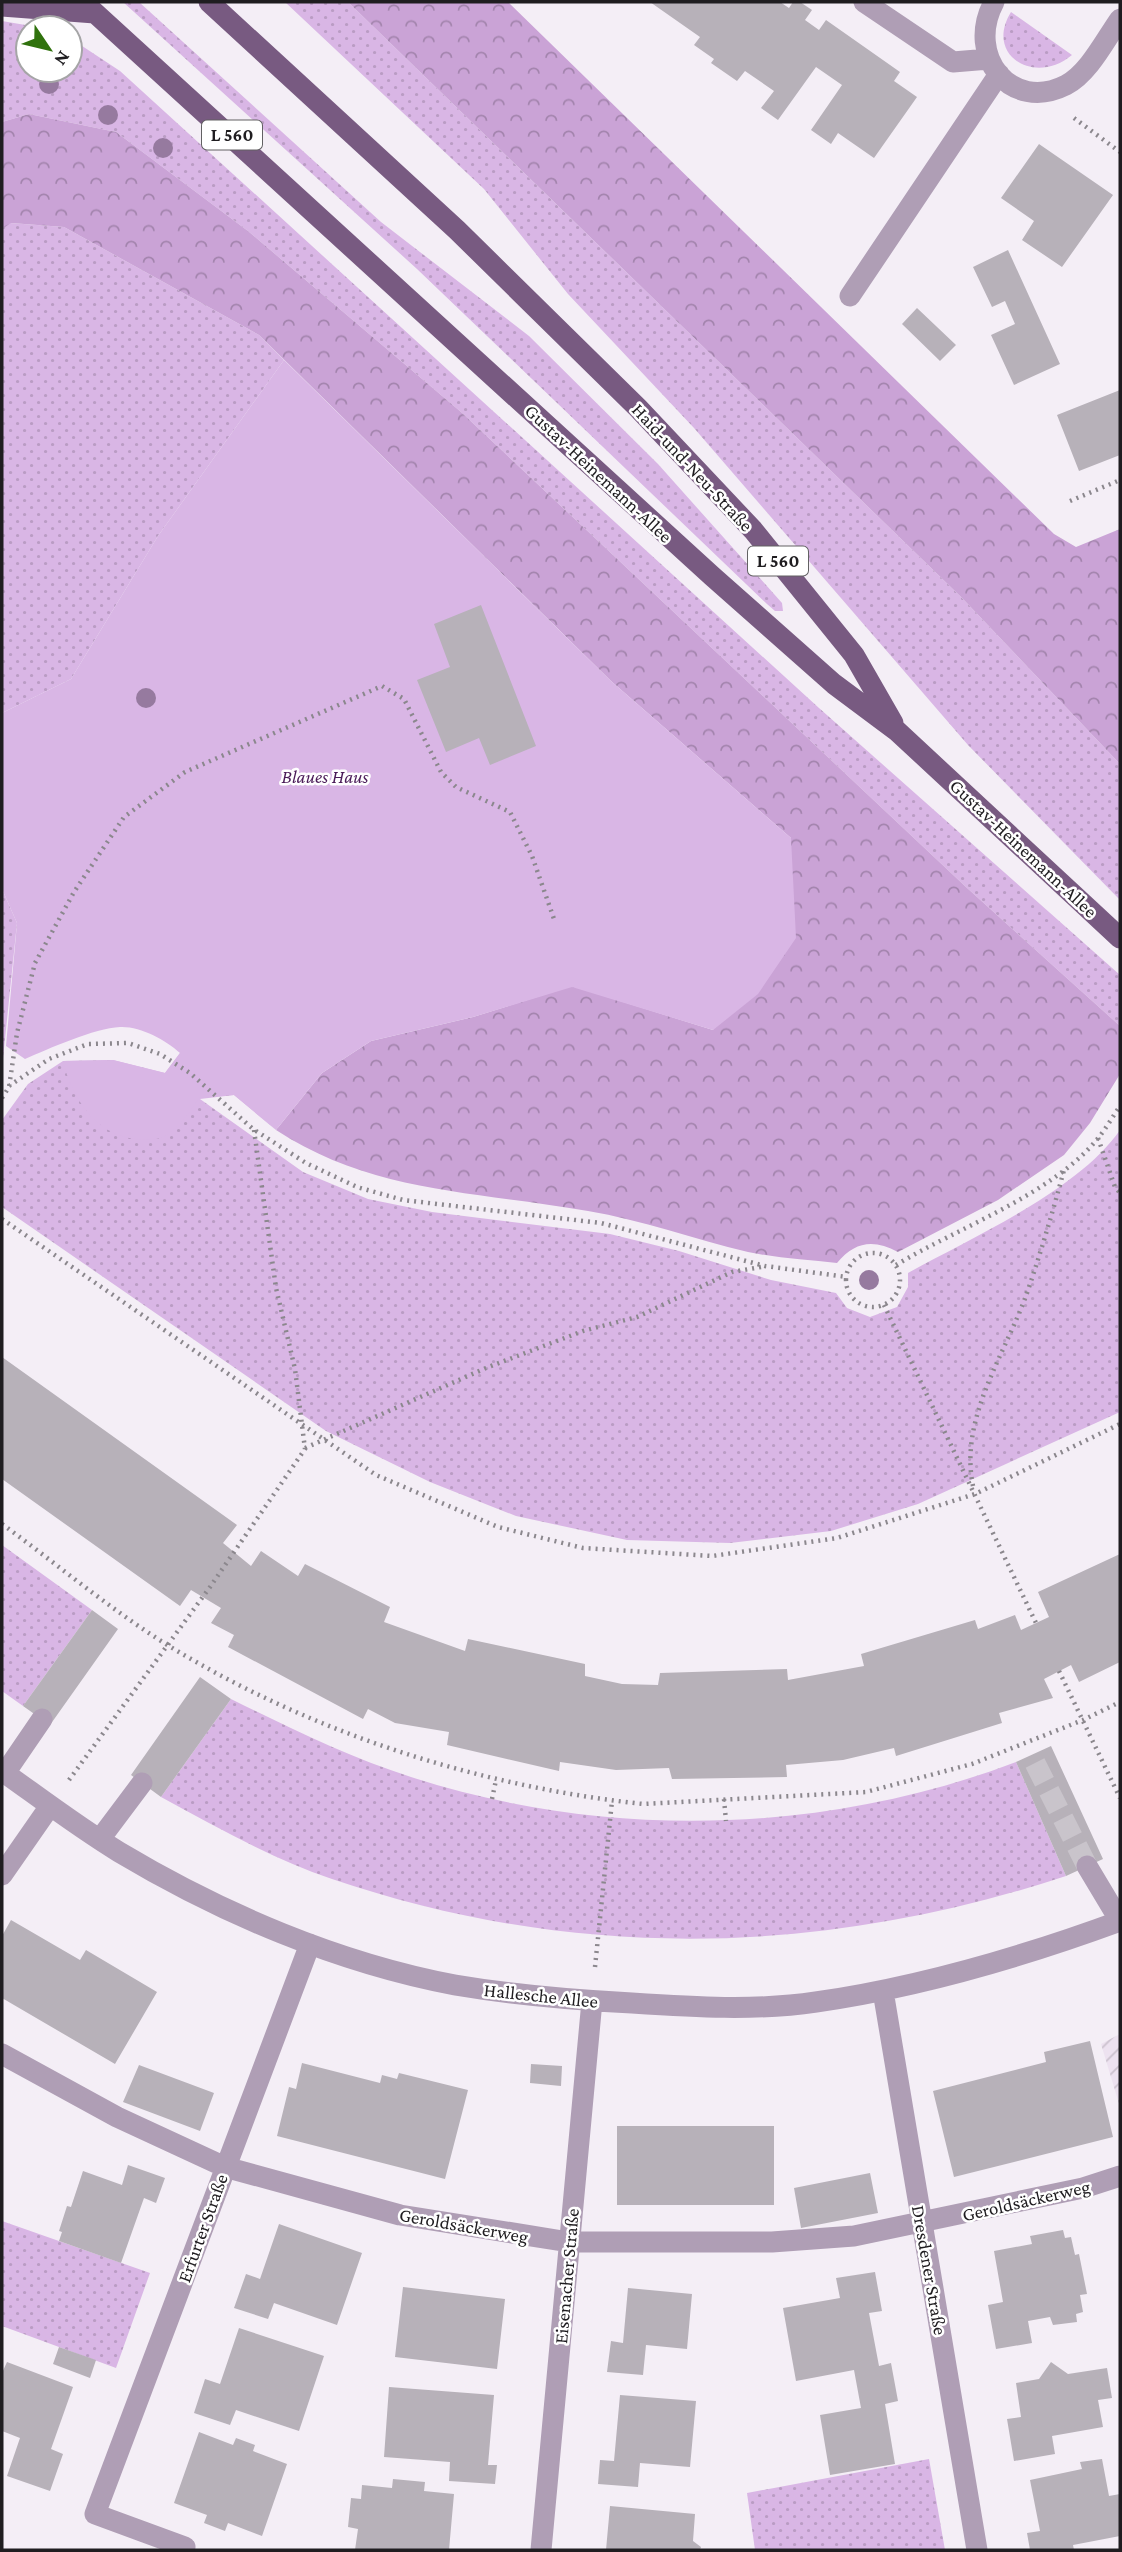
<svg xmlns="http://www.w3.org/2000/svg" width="1122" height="2552" viewBox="0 0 1122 2552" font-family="'Crimson Pro',serif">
<defs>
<pattern id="industrial-furrows" width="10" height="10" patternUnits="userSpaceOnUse" patternTransform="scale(1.75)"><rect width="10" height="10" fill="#ede2f0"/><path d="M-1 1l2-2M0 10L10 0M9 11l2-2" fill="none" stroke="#cbc1ce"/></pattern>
<pattern id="grass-dots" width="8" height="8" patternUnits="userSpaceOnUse" patternTransform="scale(1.75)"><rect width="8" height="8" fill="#d9b6e5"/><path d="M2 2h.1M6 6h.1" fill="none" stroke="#ba9cc4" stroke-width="1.8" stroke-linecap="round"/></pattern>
<pattern id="forest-crowns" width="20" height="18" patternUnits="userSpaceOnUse" patternTransform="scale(1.75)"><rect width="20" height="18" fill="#caa3d6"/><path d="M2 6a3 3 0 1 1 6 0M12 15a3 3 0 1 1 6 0" fill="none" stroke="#a384ad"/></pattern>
</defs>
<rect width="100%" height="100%" fill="#f4eef6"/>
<path fill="url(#industrial-furrows)" d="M1120 2034V2107L1101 2044Z"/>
<path fill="url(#grass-dots)" d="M123 2H139L381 222 529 336 658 464 782 603 783 611H775L767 604 417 269Z
M285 2H348L962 598 1120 764V900L968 745 694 428 568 294 484 189Z
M1011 12 1072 55C1035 86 984 56 1011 12Z
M2 21 43 28H28V70H70V38L120 71 819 708 1120 975V1026L966 887 461 412 248 231 116 132 29 114 2 122Z
M10 223 64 227 259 335 284 360 158 536 71 679 2 713V229Z
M2 889 17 923 2 1068Z
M183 1049 276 1130 234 1095 200 1099 303 1172 368 1199 432 1212 610 1234 679 1251 771 1280 836 1293 847 1308 870 1317 897 1307 908 1287V1273C972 1237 1078 1191 1120 1130V1412L918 1504 831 1531 730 1543 627 1540 516 1516 430 1482 326 1431 2 1207V1120L28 1084 63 1061 113 1060 165 1073Z
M2 1545 92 1610 23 1706 2 1691Z
M231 1699C290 1728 348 1757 411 1777 606 1840 824 1835 1016 1762L1066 1876C823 1956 576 1962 332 1879 273 1859 216 1827 161 1797Z
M2 2221 150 2273 116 2368 2 2326Z
M929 2459 945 2550H755L747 2493Z"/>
<path fill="url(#forest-crowns)" d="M348 2H508L1054 534 1076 547 1120 529V764L962 598Z
M29 114 116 132 248 231 461 412 966 887 1120 1026V1074L1090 1123 1064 1155 998 1200 898 1252C874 1239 855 1241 837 1263 808 1260 777 1258 748 1252 694 1239 642 1220 588 1211 477 1191 374 1194 276 1130L322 1073 371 1041 473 1017 572 986 713 1030 791 838 611 681 259 335 64 227 11 223 2 229V122Z"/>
<path fill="#d9b6e5" d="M284 360 611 681 791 838 796 938 758 994 713 1030 572 987 473 1017 371 1041 322 1073 276 1130 234 1095 199 1098C191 1111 179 1126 167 1135 157 1141 146 1140 135 1139 95 1134 72 1098 63 1061L113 1060 165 1073 180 1053C166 1040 140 1026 120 1027 95 1028 48 1049 25 1059L6 1046 17 923 2 889V713L71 679 158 536Z"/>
<path fill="#b7b1b9" d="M650 2H780L789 8 793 2H800L812 10 805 20 819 30 826 20 900 72 894 81 917 97 874 158 838 133 831 144 811 130 842 85 816 67 778 120 761 108 774 91 745 71 737 81 711 63 714 59 694 45 700 37Z
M1039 144 1113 195 1062 267 1022 240 1034 221 1001 198Z
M1008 250 1060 364 1014 385 991 335 1015 324 1005 301 992 307 973 267Z
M917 308 956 345 940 361 902 324Z
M1120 390V455L1079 471 1057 415Z
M481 605 536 746 490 765 479 738 446 752 417 680 450 667 434 624Z
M2 1357 237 1525 223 1543 251 1566 261 1551 298 1576 305 1564 390 1607 384 1622 465 1651 468 1639 585 1664V1676L622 1684 658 1685 660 1673 787 1669 788 1680 864 1666 861 1654 975 1620 978 1629 1015 1615 1021 1630 1049 1617 1038 1592 1120 1554V1662L1079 1682 1071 1665 1044 1679 1053 1698 999 1713 1002 1723 896 1756 894 1748 843 1760 786 1765 787 1777 672 1779 669 1768 616 1770 560 1762 559 1771 447 1745 449 1732 395 1723 368 1709 363 1719 228 1647 234 1635 211 1623 221 1608 191 1590 180 1606 2 1479Z
M92 1610 118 1629 50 1725 23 1706Z
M200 1677 231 1699 161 1797 131 1775Z
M1051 1746 1103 1859 1066 1876 1016 1762Z
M11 1920 80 1960 86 1950 157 1992 115 2064 2 1998V1936Z
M1090 2041 1113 2137 954 2177 933 2091 1046 2062 1044 2052Z
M302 2063 380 2083 382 2075 397 2079 399 2073 468 2090 445 2179 277 2136 289 2087 296 2089Z
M531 2064 562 2066 561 2086 530 2083Z
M139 2065 214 2093 200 2131 123 2102Z
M617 2126H774V2205H617Z
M128 2165 165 2178 156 2203 144 2198 121 2263 59 2241 62 2232 59 2231 67 2206 71 2207 83 2171 122 2185Z
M870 2173 878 2213 801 2228 794 2188Z
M279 2224 362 2253 337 2325 274 2303 268 2319 234 2308 246 2274 260 2279Z
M1063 2230 1065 2238 1071 2237 1075 2255 1079 2254 1087 2294 1080 2295 1083 2312 1076 2314 1077 2322 1053 2325 1050 2317 1028 2321 1032 2343 996 2349 988 2305 1003 2302 994 2251 1032 2244 1030 2236Z
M875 2272 882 2311 869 2313 879 2366 891 2363 898 2401 885 2404 895 2464 830 2475 820 2415 861 2408 854 2370 796 2381 783 2308 840 2298 836 2278Z
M403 2287 505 2299 497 2369 395 2357Z
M628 2288 692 2294 687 2349 646 2345 643 2375 607 2372 611 2341 623 2343Z
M239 2328 324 2356 299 2431 236 2410 230 2425 194 2413 205 2379 220 2384Z
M59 2347 96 2360 90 2378 53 2364Z
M7 2362 73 2387 51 2449 63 2454 50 2491 7 2476 20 2438 2 2431V2373Z
M1051 2362 1068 2374 1107 2368 1112 2398 1098 2400 1103 2427 1052 2436 1055 2454 1014 2461 1007 2419 1021 2417 1016 2383 1039 2379Z
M389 2387 494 2395 488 2465H497L495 2484 449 2481 450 2462 384 2457Z
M620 2395 696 2401 690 2467 640 2463 638 2487 598 2484 600 2460 614 2461Z
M199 2432 233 2445 236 2438 255 2445 253 2451 287 2464 262 2536 228 2523 225 2531 204 2523 207 2515 174 2503Z
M1102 2459 1109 2496 1120 2494V2536L1073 2545 1074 2550H1030L1027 2533 1040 2531 1030 2480 1082 2469 1080 2462Z
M393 2479 425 2482 424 2491 454 2494 449 2550H355L358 2529 348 2527 351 2498 361 2499 362 2485 392 2488Z
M610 2506 695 2514 693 2541 701 2547 700 2550H606Z"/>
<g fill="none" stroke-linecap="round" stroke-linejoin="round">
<path stroke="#c9c4cb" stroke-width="21" stroke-dasharray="21 10" stroke-linecap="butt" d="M1035 1763 1087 1866"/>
<path stroke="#8b878d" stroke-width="4.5" stroke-dasharray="2 5" stroke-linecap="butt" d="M1074 118 1120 152
M1070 501 1120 480
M9 1086 49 1059 88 1044 128 1043 160 1054 190 1073 253 1129 306 1163 357 1187 403 1200 601 1223 765 1266 847 1277
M2 1098 9 1087 17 1033 35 963 74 892 124 817 185 772 382 686 404 699 441 772 456 787 510 812 532 856 554 919
M1098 1138 1115 1187 1120 1193
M2 1219 376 1475 498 1527 583 1548 712 1556 837 1538 975 1494 1120 1424
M846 1280a27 27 0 1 1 54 0a27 27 0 1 1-54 0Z
M896 1265C957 1228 1054 1194 1099 1137 1107 1127 1113 1116 1120 1106
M884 1305 1036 1623
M305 1448 486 1368 583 1331 637 1317 732 1272 761 1267
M973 1486C959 1418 1005 1355 1027 1293 1041 1252 1053 1211 1064 1170
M2 1524C57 1564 111 1610 169 1646 312 1733 477 1786 643 1804L866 1792 972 1764 1083 1720 1120 1702
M1059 1671 1120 1798
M69 1780 210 1587 305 1449 295 1369 276 1288 254 1130
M492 1799 496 1780
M724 1799 726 1821
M595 1967 612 1801"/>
<path stroke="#af9eb5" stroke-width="21" d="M864 2 953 62 989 59
M994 2C965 56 1011 113 1066 85 1089 73 1105 40 1120 19
M850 296 999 74
M2 1771C40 1798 78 1827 119 1852 221 1913 338 1963 455 1985 514 1995 573 2000 632 2003 693 2007 756 2011 816 2002 920 1987 1022 1957 1120 1921
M5 1773 42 1719
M100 1839 142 1783
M1087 1866 1120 1921
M2 1875 50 1806
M883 1991 977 2550
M2 2054 117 2117 225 2167 400 2215 569 2242H772L854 2236 1083 2188 1120 2176
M185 2547 95 2514 310 1944
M541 2550 592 2001"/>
<path stroke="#785a81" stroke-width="21" d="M83 2 712 576 834 684 897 731 1120 938
M209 2 457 230 638 408 753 530 854 655 893 723
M2 6 95 13"/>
</g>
<g fill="#967a9f">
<circle cx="49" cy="84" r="10"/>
<circle cx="108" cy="115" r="10"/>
<circle cx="163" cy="148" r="10"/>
<circle cx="146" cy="698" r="10"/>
<circle cx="869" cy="1280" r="10"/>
</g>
<g text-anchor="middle" stroke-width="5" stroke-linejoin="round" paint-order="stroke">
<g fill="#fff" stroke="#626163" stroke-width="2">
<rect x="202" y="120.5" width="60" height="29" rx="5"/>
<rect x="748" y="546.5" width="60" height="29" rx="5"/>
</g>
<g font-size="18" font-weight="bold" fill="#1f1d20">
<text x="232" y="141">L 560</text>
<text x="778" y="567">L 560</text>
</g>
<g font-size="19" fill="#1f1d20" stroke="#fff">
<text transform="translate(693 467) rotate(47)" y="7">Haid-und-Neu-Straße</text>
<text transform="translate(599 473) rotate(43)" y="7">Gustav-Heinemann-Allee</text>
<text transform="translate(1024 848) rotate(43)" y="7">Gustav-Heinemann-Allee</text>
<text transform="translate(541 1995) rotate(6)" y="7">Hallesche Allee</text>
<text transform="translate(1026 2200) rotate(-13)" y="7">Geroldsäckerweg</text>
<text transform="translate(464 2225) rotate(10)" y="7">Geroldsäckerweg</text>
<text transform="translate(202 2228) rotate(-70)" y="7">Erfurter Straße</text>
<text transform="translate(930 2270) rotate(80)" y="7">Dresdener Straße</text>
<text transform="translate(566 2276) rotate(-85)" y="7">Eisenacher Straße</text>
</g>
<g font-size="19" font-style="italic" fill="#4a1b58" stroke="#fff">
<text x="325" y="783">Blaues Haus</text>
</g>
</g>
<rect width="1122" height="2552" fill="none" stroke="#1f1d20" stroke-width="7"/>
<g transform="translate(49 49) rotate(125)"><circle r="33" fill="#ffffff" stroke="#a5a5a6" stroke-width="2"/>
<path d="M0-5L12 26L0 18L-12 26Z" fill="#30720d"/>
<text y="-10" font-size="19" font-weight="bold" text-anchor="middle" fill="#1f1d20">N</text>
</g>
</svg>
